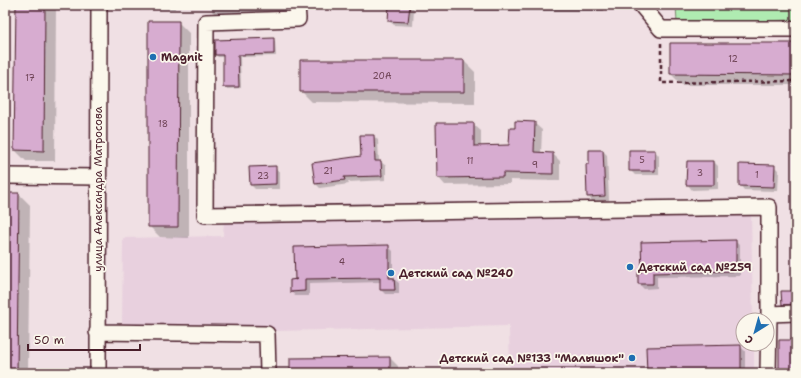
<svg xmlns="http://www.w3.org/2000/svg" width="801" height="378" viewBox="0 0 801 378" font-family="'Shantell Sans',sans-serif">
<rect width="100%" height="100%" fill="#f0e0e4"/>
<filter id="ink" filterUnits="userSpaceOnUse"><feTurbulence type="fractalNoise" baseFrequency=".025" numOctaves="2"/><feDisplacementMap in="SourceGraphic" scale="8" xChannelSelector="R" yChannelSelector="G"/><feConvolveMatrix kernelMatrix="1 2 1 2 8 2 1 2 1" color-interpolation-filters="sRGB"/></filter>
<g filter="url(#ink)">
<path fill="#e8d0de" d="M751 211 753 320H743V344H754V373H510L509 326 276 331 122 325 123 238 223 236 224 220Z"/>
<path fill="#afebb1" stroke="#7c856e" d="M676 5H796V20L677 23Z"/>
<path fill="#0003" d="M17 5H56L55 161H26L15 150Z
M143 5H175V9H147Z
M212 5H288V12L214 13 212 11Z
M390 5H410L414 9 413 26 394 25 389 21Z
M447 5H604V11H453Z
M178 22 189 33V238L160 237 149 226Z
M273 39 275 41 276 56 240 57 241 88 226 89 224 86V57H218L216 55V41Z
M796 44V85H682L671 74Z
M464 61 475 72V103L312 102 301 91Z
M534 123 542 130 541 154H553L560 161V181L510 180V184L445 185 438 177 473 124 481 131V147L510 146 516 129Z
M373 136 378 140 379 162H381L386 166V180L348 182 349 184 320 188 316 184 362 157Z
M603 151 607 155 609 200 592 201 588 196 590 165Z
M655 151 659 156V175H635L630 170Z
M688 162H714L718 166V189L692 190 688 185Z
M774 166 779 171 778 191 744 190 740 185Z
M275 168 280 172V189H255L251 185Z
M5 194H19L30 205 28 373H5Z
M735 241 740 246V276L657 277V288L644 289 639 284V273Z
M388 246 393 251V278L399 283V294H385L381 290V282L309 284V296H295L291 291 297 280Z
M796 292V309H787L783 304Z
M740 346 745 351V373H648Z
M390 358 398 366V373H291Z
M135 370H149L153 373H135Z"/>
<path fill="#d7acd0" stroke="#4a1f2b" d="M16 5H45L44 151 14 150Z
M389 5H410L408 22 388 21Z
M148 21H179L178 227H148Z
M274 38V54L238 55 239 87H223V55H215V40Z
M670 43H796V75L670 74Z
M300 60H464V92H300Z
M515 121 535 122 534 152 553 153V174L503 173V177L437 178 436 123H474V146L509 145 510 128H515Z
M360 135H374L375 161H381L382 176 344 177 345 180 315 184 312 163 361 156Z
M589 150H603L605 196 587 197 586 164H589Z
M629 150H655V171H629Z
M687 161H714V185H686Z
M739 164 775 165 774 187 739 186Z
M276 166V184L250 185 249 167Z
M5 193H19L17 373H5Z
M736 240V271L653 273V284H638V272H642L641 242Z
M389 245V278H394L395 290H380V278L305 279V291L290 292V280L297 279 295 280 294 247Z
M781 291H796V304L782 305Z
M779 340H796V373H779Z
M741 345V373H647L646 347Z
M390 357V373H290V358Z"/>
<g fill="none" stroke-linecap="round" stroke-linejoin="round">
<g stroke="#4a1f2b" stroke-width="18">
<path id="minor" d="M297 5 298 19 206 22 205 215 769 207V314
M641 5 661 29H796
M5 176 98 177
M97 332 267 334 268 373
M98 373 99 5
M768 373 769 314 796 313"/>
</g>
<path stroke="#4a1f2b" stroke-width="2.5" stroke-dasharray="4 3" stroke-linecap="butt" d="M661 43V83L796 81"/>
<use href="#minor" stroke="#fbf7ec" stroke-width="15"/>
</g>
</g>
<g fill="#1f6fb2" stroke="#fbf7ec" stroke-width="1.5">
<circle cx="153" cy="57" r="4"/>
<circle cx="630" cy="267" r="4"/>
<circle cx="391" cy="273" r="4"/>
<circle cx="632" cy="358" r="4"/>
</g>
<g text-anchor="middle" stroke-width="3.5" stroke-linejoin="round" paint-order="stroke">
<g font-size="9" fill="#6d4254">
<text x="733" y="62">12</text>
<text x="382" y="79">20А</text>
<text x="30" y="81">17</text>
<text x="163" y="127">18</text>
<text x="642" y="163">5</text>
<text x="470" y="164">11</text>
<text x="535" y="168">9</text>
<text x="328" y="174">21</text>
<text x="700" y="176">3</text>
<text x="757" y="178">1</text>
<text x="263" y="179">23</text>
<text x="342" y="265">4</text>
</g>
<g font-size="11" font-weight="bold" fill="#4a1f2b" stroke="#fbf7ec" text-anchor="start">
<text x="161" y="61">Magnit</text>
<text x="638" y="271">Детский сад №259</text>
<text x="399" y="277">Детский сад №240</text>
<text x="624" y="362" text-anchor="end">Детский сад №133 "Малышок"</text>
</g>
<g font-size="11" fill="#4a1f2b" stroke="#fbf7ec">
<text transform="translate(98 189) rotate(-90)" y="4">улица Александра Матросова</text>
</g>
</g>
<rect width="801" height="378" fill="none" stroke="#fbf7ec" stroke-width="20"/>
<rect x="10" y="10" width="781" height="358" fill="none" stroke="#4a1f2b" stroke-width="1.5" filter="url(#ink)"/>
<g transform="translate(755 332) rotate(217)"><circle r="19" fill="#fbf7ec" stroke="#b4a19f"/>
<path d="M0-3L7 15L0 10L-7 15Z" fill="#1f6fb2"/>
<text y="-6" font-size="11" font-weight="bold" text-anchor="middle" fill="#4a1f2b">С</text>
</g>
<path d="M28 344v6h112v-6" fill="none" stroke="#4a1f2b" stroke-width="2"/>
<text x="34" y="344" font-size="12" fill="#4a1f2b" stroke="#fbf7ec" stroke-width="3" paint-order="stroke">50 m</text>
</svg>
